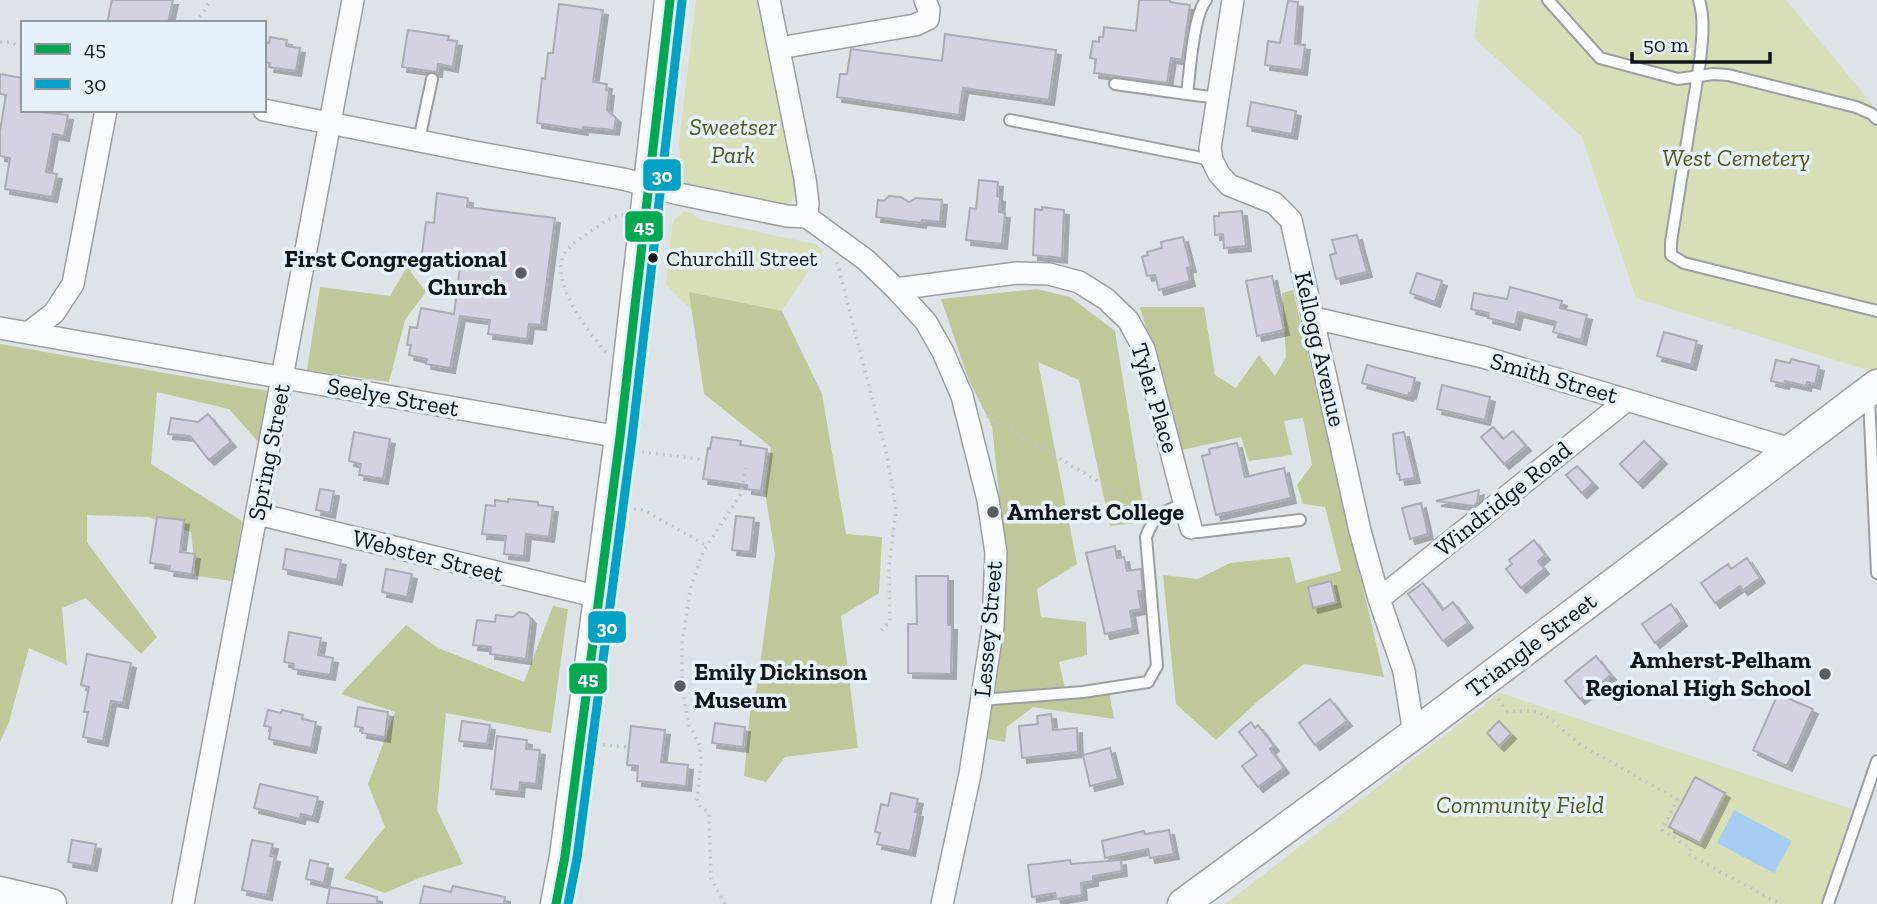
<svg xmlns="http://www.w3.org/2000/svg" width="1877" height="904" viewBox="0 0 1877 904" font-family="'Zilla Slab',serif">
<defs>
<filter id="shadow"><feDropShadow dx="5" dy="5" stdDeviation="0" flood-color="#0004"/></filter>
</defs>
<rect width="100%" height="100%" fill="#dee3e8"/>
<path fill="#d7deb8" d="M696 0H760L797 187C796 197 793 203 782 206L677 183 680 155 679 143Z
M1479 0H1786L1877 110V369L1874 372 1636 298 1582 137 1474 38Z
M685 211 692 213 698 219 815 244 823 251 745 363 666 285 672 226 675 219Z
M1500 693 1852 809 1822 904H1225Z"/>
<path fill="#c0c89a" d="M407 267 426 292 405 320 389 382 307 370 320 287 390 296Z
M1037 289 1070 297 1115 331 1146 522 1110 526 1079 380 1038 362 1077 564 1037 589 1041 617 1086 622 1087 655 1059 662 1065 688 1108 686 1114 719 1033 707 1007 727 1005 742 984 738 1002 568 1000 504 992 426 968 378 941 299Z
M1293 290 1384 677 1304 664 1258 701 1216 740 1176 704 1163 575 1198 579 1230 563 1290 557 1296 583 1341 571 1325 507 1303 504 1297 485 1312 465 1303 418 1284 421 1292 455 1249 461 1241 437 1182 450 1140 307H1204L1215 375 1236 388 1259 355 1275 376 1286 357 1282 293Z
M689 292 782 311 822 394 846 534 882 537 879 593 841 616 858 748 785 757 766 782 744 776 750 713 757 687 775 554 765 492 771 447 704 394Z
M0 344 268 391 260 444 229 409 157 392 151 464 242 521 233 581 196 576 191 532 149 517 87 515V542L157 637 141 654 86 598 62 608 67 665 29 648 9 722 0 742Z
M553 606 568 609 551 733 446 713 437 810 463 864 419 878 385 893 344 878 385 827 368 784 395 712 341 694 406 625 438 648 524 682Z"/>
<path fill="#a5cdf1" d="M1734 810 1792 841 1774 873 1717 843Z"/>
<path fill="#d4d1e0" stroke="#aaacb0" stroke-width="2" filter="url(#shadow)" d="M112 0H173L168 23H107Z
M1139 0H1170V2L1190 5 1182 60 1171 58 1167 83 1094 73 1096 59 1090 58 1093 41 1099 42V37H1103L1104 27 1136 31Z
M1288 1 1298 2 1295 44 1305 45 1302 70 1265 65 1268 41 1280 43Z
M559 4 603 10 593 82 607 84 606 90 609 91 607 110 616 118 614 130 583 127V130L537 123 542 78 545 79 548 53H553Z
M408 30 449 36 448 40 457 41 453 67 438 64 437 72 402 67Z
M945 34 1056 50 1049 100 963 88 959 115 837 97 840 74H847L851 49 942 61Z
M270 37 287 40 286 46 300 48 296 71 269 67 270 63 264 62V42L269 43Z
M0 74 23 78V110L68 115 64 136 53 134 46 172 57 174 52 197 5 189 10 158 0 156V131L6 95 0 94Z
M1251 102 1296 111 1292 134 1247 126Z
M979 180 998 182 997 196 1000 197 999 212 1005 213 1002 244 966 240 970 208 976 209Z
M437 193 468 198 467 207 555 218 541 325 529 324 527 339 488 334 490 320 460 316 450 368 426 364 427 359 409 355 411 345H407L410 327 417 328 421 308 454 314 461 259 422 254 426 222 434 223Z
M889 196 901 197 909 202 916 198 942 200 940 222 922 220 921 223 876 217 878 200 884 201Z
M1042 207 1064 210 1062 258 1033 255 1035 209 1042 210Z
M1242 211 1246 246 1224 248 1223 234 1215 235 1214 216H1219V213Z
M1357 235 1367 272 1336 279 1330 255 1336 253 1332 240Z
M1183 237 1191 267 1187 268 1190 281 1159 290 1155 275 1147 276 1142 257 1148 255 1147 252 1162 248 1161 242Z
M1417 273 1442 281 1435 302 1410 293Z
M1272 276 1284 330 1257 336 1246 281Z
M1510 287 1562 301 1560 308 1587 315 1581 340 1553 332 1556 322 1518 312 1515 325 1488 318 1489 313 1471 309 1474 293 1507 299Z
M1664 332 1697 341 1691 365 1657 356Z
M1791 359 1819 366 1815 384 1807 382 1806 386 1785 381 1784 384 1771 381 1776 360 1790 363Z
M1367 365 1415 378 1411 394 1409 393 1408 396 1362 383Z
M1442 385 1490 397 1485 420 1437 409Z
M208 414 231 442 209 460 190 436 168 434 171 418 198 422Z
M1493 427 1503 439 1513 431 1526 446 1504 464 1481 437Z
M354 432 390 439 383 479 359 475 361 464 349 461Z
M1404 432 1415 478 1400 480 1399 474H1397L1393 434Z
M712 437 741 441 740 445 767 449 761 491 747 489V485L703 479 708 448 710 449Z
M1644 441 1662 459 1638 483 1620 464Z
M1237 443 1245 477 1284 468 1291 498 1216 515 1202 456 1210 454 1209 449Z
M1577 466 1593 483 1582 493 1566 475Z
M320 489 334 491 330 513 316 510Z
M1479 490 1477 503 1474 506 1436 501Z
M508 499 538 502V505L553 507 549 537 526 534 524 556 504 554 506 536 482 534 486 505 495 506V500L508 502Z
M1421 503 1428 534 1410 539 1402 508Z
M736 516 754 518 750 552 732 550Z
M157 517 184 520 180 552 195 554 192 574 169 571 170 566 150 563Z
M1534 540 1545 555 1538 561 1544 569 1521 588 1506 569 1512 564 1509 560Z
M1115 546 1117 558 1124 557 1127 571 1141 569 1143 591H1138L1141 609 1130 611 1133 628 1105 634 1086 553Z
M286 549 341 560 337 580 283 569Z
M1747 558 1760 578 1743 590 1740 586 1715 603 1701 583 1728 564 1731 569Z
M386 569 412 574 407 597 382 592Z
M916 576H948V625H952L951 674 908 673V624H917Z
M1331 581 1336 602 1313 608 1308 587Z
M1423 583 1443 610 1453 602 1468 623 1443 641 1408 594Z
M1671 604 1682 621 1655 643 1642 624Z
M519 612 527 614 531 619 526 659 490 654 491 647 473 645 477 620 495 622 496 615 513 617Z
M289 632 321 638 318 655 333 658 330 675 293 669 294 664 284 662Z
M87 654 131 663 123 703 111 701 103 741 83 737 88 712H84L89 687 81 685Z
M1596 656 1611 675 1580 699 1565 681Z
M1778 694 1813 709 1787 766 1753 750Z
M1330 699 1347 721 1315 745 1299 723Z
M358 707 388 712 385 737 362 733 363 728 355 726Z
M268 710 281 713 282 710 303 715 302 719 316 722 311 748 269 739 271 727 264 726Z
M1051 714 1053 730 1077 728 1078 752 1022 758 1019 726 1038 724 1037 716Z
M462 721 490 725 487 744 459 741Z
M1499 721 1511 734 1499 746 1487 733Z
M1251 722 1255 728 1258 725 1274 746 1270 749 1284 768 1258 787 1242 766 1257 755 1239 732Z
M715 723 745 727 743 747 712 743Z
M631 726 665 730 661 762 688 765 686 786 637 781 638 766 627 765Z
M497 736 527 740 526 749 540 750 536 784 520 782 519 792 491 789Z
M1110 748 1118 779 1090 786 1083 755Z
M1695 777 1725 793 1700 843 1669 827Z
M260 784 318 797 313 817 301 814 300 819 254 808Z
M891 793 918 799 915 812H918L910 851 877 844 880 833 875 832 881 804 888 806Z
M1169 830 1174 854 1150 858 1148 849 1105 858 1102 841 1144 831 1145 834Z
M72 840 96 844 92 866 68 862Z
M252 840 273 844 270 856 275 857 267 895 242 890Z
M310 860 328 864 324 883 306 879Z
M1070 860 1071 864 1121 860 1122 871 1093 876V881L1081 883 1082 895 1056 899 1055 893 1032 897 1028 865Z
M424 886 451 892 453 886 505 897 504 904H420Z
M330 887 377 897V904H327Z"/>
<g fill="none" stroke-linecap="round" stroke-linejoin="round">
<g stroke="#9b9fa3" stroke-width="14">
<path id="lane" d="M1206 0C1193 16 1190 71 1187 94L1218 98
M1548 0 1600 58 1678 79 1713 74 1728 75 1856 107 1872 114 1877 119
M1699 0C1705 19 1702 41 1700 61L1671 242V255L1684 263 1877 311
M1115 84 1187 94
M1010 120 1212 160
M419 140 432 79
M1869 398 1877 573
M1191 528 1195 532H1199L1300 520
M981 700 1083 692 1148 682 1157 666 1146 537C1153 516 1165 510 1185 504
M1828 904 1877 761"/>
</g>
<g stroke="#9b9fa3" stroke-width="24">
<path id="street" d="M769 0 805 179 808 203 807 217 866 260 896 289 926 322 943 352 962 396 988 500 996 553 993 626 970 774 942 904
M1233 0 1210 148 1212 160 1219 174 1229 185 1274 203 1291 220 1360 531 1379 599 1404 671 1414 734
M779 48 915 25 928 19 929 10 925 0
M264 110 480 153 623 179 679 194 787 216 807 217
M896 289 1017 273 1049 274 1079 282 1106 299 1128 320 1144 349 1191 528
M1314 318 1483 357 1791 449
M0 328 620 437
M28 333 54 313 73 284 106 110
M258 514 599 597
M1379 599 1627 400
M183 904 353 0"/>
</g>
<g stroke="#9b9fa3" stroke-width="33">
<path id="secondary" d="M0 892 51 904
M556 904 565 856 620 437 670 0
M1183 904 1414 734 1877 385"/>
</g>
<path stroke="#c2c3c5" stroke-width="3.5" stroke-dasharray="2 5" stroke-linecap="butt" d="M196 23 211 0
M0 42H10L23 48
M837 262 888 460 896 510 889 566 890 622 881 630
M606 352C588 332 552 286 563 256 568 245 582 238 591 231 602 224 611 215 624 215
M987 416 1147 510
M642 452 706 460
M634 509 644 510 707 546
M1498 699 1507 711H1534L1547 716 1581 745 1677 799 1662 830 1691 848 1688 854 1780 904
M603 745 629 747
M725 904 711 879 709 813 700 806 697 799 701 764 700 746 689 725 682 687V643L691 586 703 552 741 494 746 468"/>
<use href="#lane" stroke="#fafbfc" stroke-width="10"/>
<use href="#street" stroke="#fafbfc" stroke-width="21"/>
<use href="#secondary" stroke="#fafbfc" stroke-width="30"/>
<g stroke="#e7f1fa" stroke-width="14">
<path id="bus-1" d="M556 904 565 856 620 437 670 0"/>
</g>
<g stroke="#e7f1fa" stroke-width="14">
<path id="bus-2" d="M568 904 577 858 632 438 682 1"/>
</g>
<use href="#bus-1" stroke="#00a950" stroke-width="9"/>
<use href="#bus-2" stroke="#01a2c5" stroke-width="9"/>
</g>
<circle fill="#111417" stroke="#e7f1fa" stroke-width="2.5" cx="653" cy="258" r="6"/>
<g fill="#595c60" stroke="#e7f1fa" stroke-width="2.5">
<circle cx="521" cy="273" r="7"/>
<circle cx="993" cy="512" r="7"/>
<circle cx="1825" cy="674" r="7"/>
<circle cx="680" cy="686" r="7"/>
</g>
<g text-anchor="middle" stroke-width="7" stroke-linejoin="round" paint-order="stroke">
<g font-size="22" fill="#111417" stroke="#e7f1fa" text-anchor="start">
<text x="666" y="266">Churchill Street</text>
</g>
<g font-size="24" font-style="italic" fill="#535919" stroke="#e7f1fa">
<text x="733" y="135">Sweetser<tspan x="733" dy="28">Park</tspan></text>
<text x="1736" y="166">West Cemetery</text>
<text x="1520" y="813">Community Field</text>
</g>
<g font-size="24" font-weight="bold" fill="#111417" stroke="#e7f1fa" text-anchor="end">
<text x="507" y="267">First Congregational<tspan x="507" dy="28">Church</tspan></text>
<text x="1007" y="520" text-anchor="start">Amherst College</text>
<text x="1811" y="668">Amherst-Pelham<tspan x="1811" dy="28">Regional High School</tspan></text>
<text x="694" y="680" text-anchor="start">Emily Dickinson<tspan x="694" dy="28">Museum</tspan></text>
</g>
<g font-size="24" fill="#111417" stroke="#e7f1fa">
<text transform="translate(1320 349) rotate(77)" y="8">Kellogg Avenue</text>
<text transform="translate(1554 378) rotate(16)" y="8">Smith Street</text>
<text transform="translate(393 397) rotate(10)" y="8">Seelye Street</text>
<text transform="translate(1155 398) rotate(73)" y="8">Tyler Place</text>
<text transform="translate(269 452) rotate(-79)" y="8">Spring Street</text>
<text transform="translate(1503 499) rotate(-39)" y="8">Windridge Road</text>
<text transform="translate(428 556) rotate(14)" y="8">Webster Street</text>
<text transform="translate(988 629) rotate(-85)" y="8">Lessey Street</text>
<text transform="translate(1531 645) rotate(-37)" y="8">Triangle Street</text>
</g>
</g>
<g stroke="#e7f1fa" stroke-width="2.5">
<rect x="642" y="158" width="40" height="34" rx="7" fill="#01a2c5"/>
<rect x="624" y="210" width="40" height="33" rx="7" fill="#00a950"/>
<rect x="587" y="610" width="40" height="34" rx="7" fill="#01a2c5"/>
<rect x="568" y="662" width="40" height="33" rx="7" fill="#00a950"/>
</g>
<g font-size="19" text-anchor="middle" font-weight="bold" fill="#fff">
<text x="662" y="182">30</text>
<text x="644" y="233">45</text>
<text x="607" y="634">30</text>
<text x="588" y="685">45</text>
</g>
<rect x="21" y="21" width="245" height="91" fill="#e7f1fa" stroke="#91999f" stroke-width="2"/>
<rect x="35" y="44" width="35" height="10" fill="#00a950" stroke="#91999f" stroke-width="2"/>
<text x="84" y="56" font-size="21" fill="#111417">45</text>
<rect x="35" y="79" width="35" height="10" fill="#01a2c5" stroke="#91999f" stroke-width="2"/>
<text x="84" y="91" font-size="21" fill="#111417">30</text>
<path d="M1632 52v10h138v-10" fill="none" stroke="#111417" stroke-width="3.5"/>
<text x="1643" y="52" font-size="21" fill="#111417" stroke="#e7f1fa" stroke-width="5" paint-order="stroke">50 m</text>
</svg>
